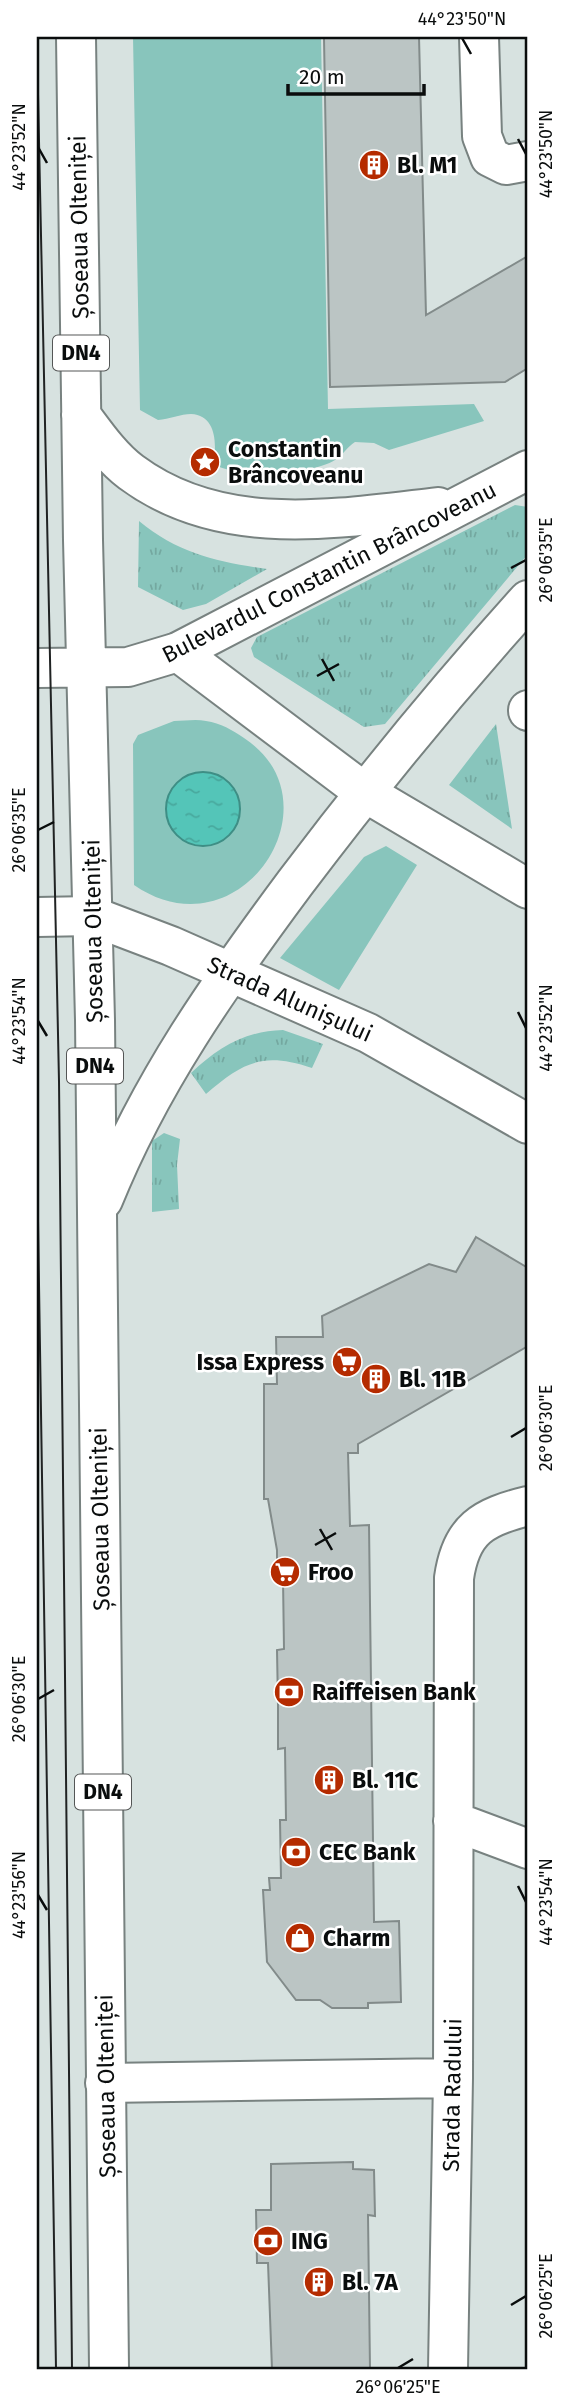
<svg xmlns="http://www.w3.org/2000/svg" width="565" height="2406" viewBox="0 0 565 2406" font-family="'Fira Sans',sans-serif">
<defs>
<pattern id="grass-tufts" width="24" height="20" patternUnits="userSpaceOnUse" patternTransform="scale(1.75)"><rect width="24" height="20" fill="#88c5bc"/><path d="M3 7l-1-3M5 7V3M7 7l1-3M15 17l-1-3M17 17v-4M19 17l1-3" fill="none" stroke="#74a8a0"/></pattern>
<pattern id="water-ripples" width="26" height="14" patternUnits="userSpaceOnUse" patternTransform="scale(1.75)"><rect width="26" height="14" fill="#54c5b8"/><path d="M2 4q2-2 4 0t4 0M15 11q2-2 4 0t4 0" fill="none" stroke="#48a89d"/></pattern>
</defs>
<rect width="100%" height="100%" fill="#d7e2e0"/>
<path fill="url(#grass-tufts)" d="M515 505 528 507V554L385 724 364 727 254 657 251 648 257 637Z
M139 521C179 554 218 562 267 569L206 604 183 610 138 587Z
M496 724 512 829 449 785Z
M283 1030 323 1044 312 1068C264 1052 244 1061 206 1094L191 1073C218 1048 244 1031 283 1030Z
M164 1133 180 1139 177 1165 179 1209 152 1212V1141Z"/>
<path fill="#88c5bc" d="M133 37H321L328 409 474 404 484 421 389 450 374 443 355 442C347 447 343 455 335 460 312 475 236 478 213 464 217 446 217 415 191 414 181 414 169 419 158 420L140 410Z
M174 721C184 721 196 719 206 721 221 723 232 730 244 738 342 802 240 958 134 885L133 744 138 735Z
M386 846 417 865 339 990 280 958 364 857Z"/>
<path fill="url(#water-ripples)" stroke="#3e8e85" stroke-width="2" d="M166 809a37 37 0 1 1 74 0a37 37 0 1 1-74 0Z"/>
<path fill="#bbc5c4" stroke="#828b8a" stroke-width="2" d="M419 37 426 315 528 256V368L505 382 330 387 324 38Z
M476 1237 528 1268V1346L358 1444V1453H348L350 1526 369 1525 374 1922 399 1921 401 2002 368 2003V2008H332L320 2000H296L267 1962 263 1890H270L269 1878H281L280 1820H286L285 1748 278 1749V1705L277 1650 284 1649 283 1579H277V1550L268 1499H264V1384H277L276 1337H323L322 1316 429 1264 456 1272Z
M353 2162V2169L374 2170 375 2216 368 2215 370 2369H272L268 2263H257L256 2210H271V2164Z"/>
<g fill="none" stroke-linecap="round" stroke-linejoin="round">
<g stroke="#788280" stroke-width="42">
<path id="minor" d="M479 37 482 136 490 157 506 165 528 161
M178 652 364 792 528 889
M37 917 92 916 171 946 368 1033 528 1124
M453 1821 528 1849
M105 2083 453 2078
M448 2369 453 2078 454 1578C461 1529 483 1517 528 1506"/>
</g>
<g stroke="#788280" stroke-width="42">
<path id="major" d="M76 37 83 540 95 1020 109 2369
M81 415C96 435 111 457 131 472 221 539 334 519 438 507
M37 668 128 667 178 652 528 470
M528 710V711
M103 1200C150 1083 220 984 295 883 369 785 446 691 528 600"/>
</g>
<use href="#minor" stroke="#fff" stroke-width="38"/>
<use href="#major" stroke="#fff" stroke-width="38"/>
<path stroke="#202323" stroke-width="2" d="M37 47 59 1081 72 2369
M37 1157 56 2369"/>
</g>
<path fill="none" stroke="#0a0d0d" stroke-width="2.5" d="M462 38 471 54M518 139 526 154M38 147 47 163M511 568 526 560M322 659 334 681M317 676 339 664M38 830 54 822M518 1012 526 1028M38 1021 47 1036M511 1437 526 1428M320 1529 332 1550M315 1545 336 1533M38 1699 54 1690M518 1886 526 1902M38 1895 47 1910M511 2305 526 2296M398 2368 413 2359"/>
<defs>
<g id="building-disc" transform="scale(1.575)"><circle r="9.5" fill="#b52b00" stroke="#fff"/><path d="M-4-6H4V6H1V3H-1V6H-4ZM-2.5-4.3h1.7v1.8h-1.7ZM.8-4.3h1.7v1.8H.8ZM-2.5-1h1.7V.8h-1.7ZM.8-1h1.7V.8H.8Z" fill="#fff"/></g>
<g id="sight-disc" transform="scale(1.575)"><circle r="9.5" fill="#b52b00" stroke="#fff"/><path d="M0-6L1.8-2.2L6-1.7L2.9 1.2L3.7 5.4L0 3.3L-3.7 5.4L-2.9 1.2L-6-1.7L-1.8-2.2Z" fill="#fff"/></g>
<g id="supermarket-disc" transform="scale(1.575)"><circle r="9.5" fill="#b52b00" stroke="#fff"/><path d="M-6-5.5h2.5l.6 2H6L4.5 2H-2.5L-4.4-4H-6ZM-1.5 3.2a1.3 1.3 0 1 0 .1 0ZM3 3.2a1.3 1.3 0 1 0 .1 0Z" fill="#fff"/></g>
<g id="bank-disc" transform="scale(1.575)"><circle r="9.5" fill="#b52b00" stroke="#fff"/><path d="M-6-4H6V4H-6ZM0-2.3a2.3 2.3 0 1 0 0 4.6a2.3 2.3 0 1 0 0-4.6Z" fill="#fff"/></g>
<g id="shop-disc" transform="scale(1.575)"><circle r="9.5" fill="#b52b00" stroke="#fff"/><path d="M-5-2.5h2.3a2.7 3.5 0 0 1 5.4 0H5L5.5 6h-11ZM-1.5-2.5h3a1.5 2.3 0 0 0-3 0Z" fill="#fff"/></g>
</defs>
<g fill-rule="evenodd">
<use href="#building-disc" x="374" y="165"/>
<use href="#sight-disc" x="205" y="462"/>
<use href="#supermarket-disc" x="347" y="1362"/>
<use href="#building-disc" x="376" y="1379"/>
<use href="#supermarket-disc" x="285" y="1572"/>
<use href="#bank-disc" x="289" y="1692"/>
<use href="#building-disc" x="329" y="1780"/>
<use href="#bank-disc" x="296" y="1852"/>
<use href="#shop-disc" x="300" y="1938"/>
<use href="#bank-disc" x="268" y="2241"/>
<use href="#building-disc" x="319" y="2282"/>
</g>
<g text-anchor="middle" stroke-width="5" stroke-linejoin="round" paint-order="stroke">
<g fill="#fff" stroke="#545656" stroke-width="2">
<rect x="53" y="335.5" width="56" height="35" rx="5"/>
<rect x="67" y="1048.5" width="56" height="35" rx="5"/>
<rect x="75" y="1774.5" width="56" height="35" rx="5"/>
</g>
<g font-size="21" font-weight="bold" fill="#0a0d0d">
<text x="81" y="360">DN4</text>
<text x="95" y="1073">DN4</text>
<text x="103" y="1799">DN4</text>
</g>
<g font-size="23" font-weight="bold" fill="#0a0d0d" stroke="#fff" text-anchor="start">
<text x="397" y="173">Bl. M1</text>
<text x="228" y="457">Constantin<tspan x="228" dy="26">Brâncoveanu</tspan></text>
<text x="324" y="1370" text-anchor="end">Issa Express</text>
<text x="399" y="1387">Bl. 11B</text>
<text x="308" y="1580">Froo</text>
<text x="312" y="1700">Raiffeisen Bank</text>
<text x="352" y="1788">Bl. 11C</text>
<text x="319" y="1860">CEC Bank</text>
<text x="323" y="1946">Charm</text>
<text x="291" y="2249">ING</text>
<text x="342" y="2290">Bl. 7A</text>
</g>
<g font-size="23" fill="#0a0d0d" stroke="#fff">
<text transform="translate(79 227) rotate(-91)" y="8">Șoseaua Olteniței</text>
<text transform="translate(329 572) rotate(-27)" y="8">Bulevardul Constantin Brâncoveanu</text>
<text transform="translate(93 931) rotate(-91)" y="8">Șoseaua Olteniței</text>
<text transform="translate(290 999) rotate(24)" y="8">Strada Alunișului</text>
<text transform="translate(100 1519) rotate(-91)" y="8">Șoseaua Olteniței</text>
<text transform="translate(106 2086) rotate(-91)" y="8">Șoseaua Olteniței</text>
<text transform="translate(452 2095) rotate(-89)" y="8">Strada Radului</text>
</g>
</g>
<rect width="565" height="2406" fill="none" stroke="#ffffff" stroke-width="77"/>
<path d="M288 84v10h136v-10" fill="none" stroke="#0a0d0d" stroke-width="3.5"/>
<text x="299" y="84" font-size="21" fill="#0a0d0d" stroke="#ffffff" stroke-width="5" paint-order="stroke">20 m</text>
<rect x="38" y="38" width="488" height="2330" fill="none" stroke="#0a0d0d" stroke-width="2.5"/>
<g font-size="18" text-anchor="middle" fill="#0a0d0d">
<text x="462" y="25">44°23'50"N</text>
<text transform="translate(19 147) rotate(-90)" y="6">44°23'52"N</text>
<text transform="translate(546 154) rotate(-90)" y="6">44°23'50"N</text>
<text transform="translate(546 560) rotate(-90)" y="6">26°06'35"E</text>
<text transform="translate(19 830) rotate(-90)" y="6">26°06'35"E</text>
<text transform="translate(19 1021) rotate(-90)" y="6">44°23'54"N</text>
<text transform="translate(546 1028) rotate(-90)" y="6">44°23'52"N</text>
<text transform="translate(546 1428) rotate(-90)" y="6">26°06'30"E</text>
<text transform="translate(19 1699) rotate(-90)" y="6">26°06'30"E</text>
<text transform="translate(19 1895) rotate(-90)" y="6">44°23'56"N</text>
<text transform="translate(546 1902) rotate(-90)" y="6">44°23'54"N</text>
<text transform="translate(546 2296) rotate(-90)" y="6">26°06'25"E</text>
<text x="398" y="2393">26°06'25"E</text>
</g>
</svg>
